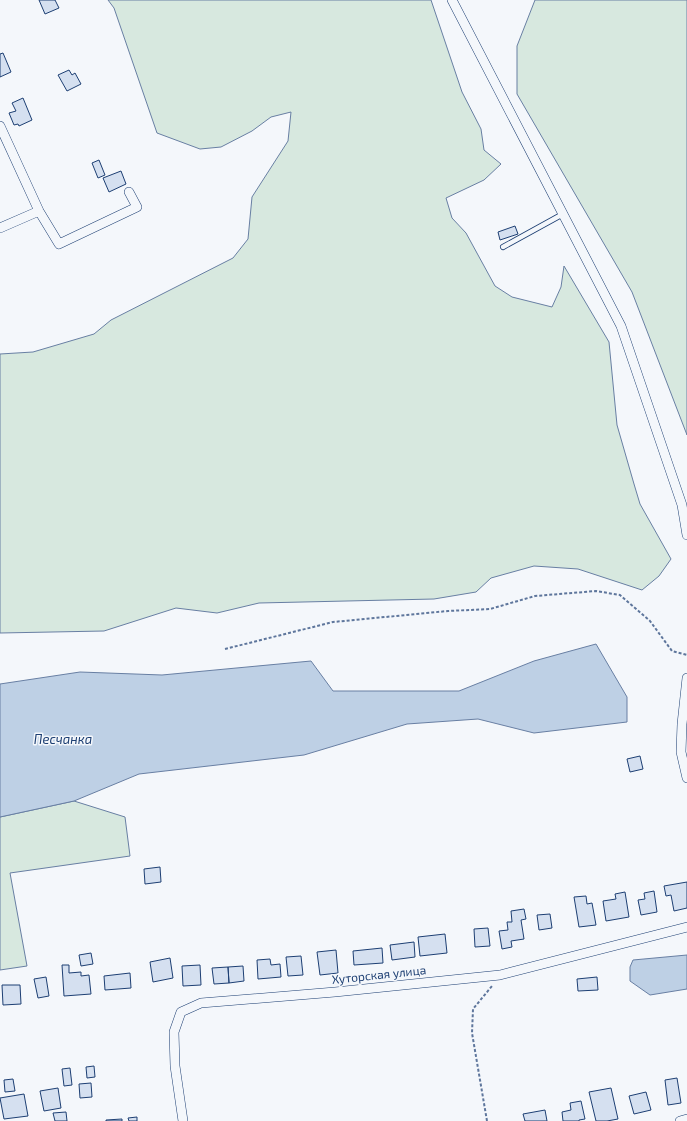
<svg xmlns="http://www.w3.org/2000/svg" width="687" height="1121" viewBox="0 0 687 1121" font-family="'Exo 2',sans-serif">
<rect width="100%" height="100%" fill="#f4f7fb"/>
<path fill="#d7e8df" stroke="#687fa3" d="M108 0H431L462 92 481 129 484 150 501 164 484 180 446 198 452 218 466 233 495 286 512 297 552 307 561 287 564 266 609 342 617 425 634 484 640 504 671 559 659 576 642 590 578 569 534 566 491 578 476 592 434 599 259 603 217 613 176 608 104 631 0 633V354L33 352 94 334 111 320 233 258 248 239 252 197 288 141 291 112 271 117 252 131 221 147 200 149 157 133 114 8Z
M535 0H687V435L632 292 517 94V46Z
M74 801 125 817 130 856 10 873 27 966 0 970V817Z"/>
<path fill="#bed0e5" stroke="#687fa3" d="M596 644 627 697V722L534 733 478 719 407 724 304 755 139 774 74 801 0 817V684L80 672 162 675 311 661 333 691H459L534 661Z
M687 955V989L650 995 630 981V967L633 960Z"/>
<path fill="#d5e0f0" stroke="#1d3f73" d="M39 0H55L59 8 45 14Z
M3 53 11 72 0 77V54Z
M69 70 72 75 75 73 81 84 67 91 58 75Z
M23 98 32 120 19 126 18 124 14 125 9 113 16 111 12 103Z
M99 160 105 175 98 178 92 163Z
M121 171 126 184 109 192 103 178Z
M515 226 518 234 500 240 498 232Z
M640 756 643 769 630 772 627 759Z
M160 867 161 882 145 884 144 869Z
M687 882V908L674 911 671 895 666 896 664 886Z
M654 891 657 912 641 915 638 900 645 899 644 893Z
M625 892 629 917 606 921 603 901 616 899 615 894Z
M586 896 587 904 592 903 596 925 579 927 574 897Z
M524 909 526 919 521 920 524 939 511 941 512 947 502 949 499 931 508 930 507 922H512L511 911Z
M550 914 552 928 539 930 537 915Z
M488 928 490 946 475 947 474 929Z
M445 934 447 953 420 956 418 937Z
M414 942 415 957 392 960 390 945Z
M382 948 383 963 354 965 353 951Z
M336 950 338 973 320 975 317 952Z
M91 953 93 964 81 966 79 955Z
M301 956 303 975 288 976 286 957Z
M170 958 173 978 153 982 150 962Z
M270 959 271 965 280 964 281 977 258 979 257 960Z
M62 965H69V973L81 972V976L89 975 91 994 64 996Z
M200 965 201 985 183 986 182 966Z
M243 966 244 981 229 983 228 967Z
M228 967 229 983 214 984 212 968Z
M130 973 131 988 105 990 104 976Z
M46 977 49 996 38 998 34 979Z
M597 977 598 990 578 991 577 979Z
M2 985H20L21 1004 3 1005Z
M94 1066 95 1077 87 1078 86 1067Z
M70 1068 72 1085 64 1086 62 1069Z
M677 1078 681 1103 668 1105 665 1080Z
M13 1079 15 1091 5 1092 4 1080Z
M91 1083 92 1097 80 1098 79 1084Z
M58 1088 61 1108 44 1111 40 1091Z
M611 1088 618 1119 607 1121H596L589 1092Z
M646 1092 651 1110 634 1114 629 1096Z
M24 1094 28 1116 4 1119 0 1098Z
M581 1101 585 1119 579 1120V1121H563L562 1112 571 1110 570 1103Z
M545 1110 547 1121H525L523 1114Z
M66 1112 67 1121H55L53 1113Z
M137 1117V1121H129L128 1118Z
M122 1119V1121H106V1120Z"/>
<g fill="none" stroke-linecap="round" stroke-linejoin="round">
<g stroke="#1d3f73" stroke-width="6">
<path id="service" d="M503 247 563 214"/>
</g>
<g stroke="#1d3f73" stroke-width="10">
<path id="minor" d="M452 0 621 326 682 505 687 535
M0 126 39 211 59 244 137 207 129 192
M0 228 39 211
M687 678 682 724 681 752 687 778
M183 1121 175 1066 174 1032 181 1012 201 1003 335 992 500 975 687 927
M680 1121 687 1119"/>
</g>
<path stroke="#5e769c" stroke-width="2" stroke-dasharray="3 2" stroke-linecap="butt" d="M225 649 333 622 448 611 490 609 535 596 596 591 620 595 650 621 672 651 687 655
M487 1121 472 1033 473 1009 492 986"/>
<use href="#service" stroke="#f4f7fb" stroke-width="4.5"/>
<use href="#minor" stroke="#f4f7fb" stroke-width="9"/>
</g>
<g text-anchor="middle" stroke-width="3" stroke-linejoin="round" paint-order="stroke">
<g font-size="12" fill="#1d3f73" stroke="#f4f7fb">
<text transform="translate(379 975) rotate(-6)" y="4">Хуторская улица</text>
</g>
<g font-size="13" font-style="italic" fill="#1d3f73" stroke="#f4f7fb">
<text x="63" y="744">Песчанка</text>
</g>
</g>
</svg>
